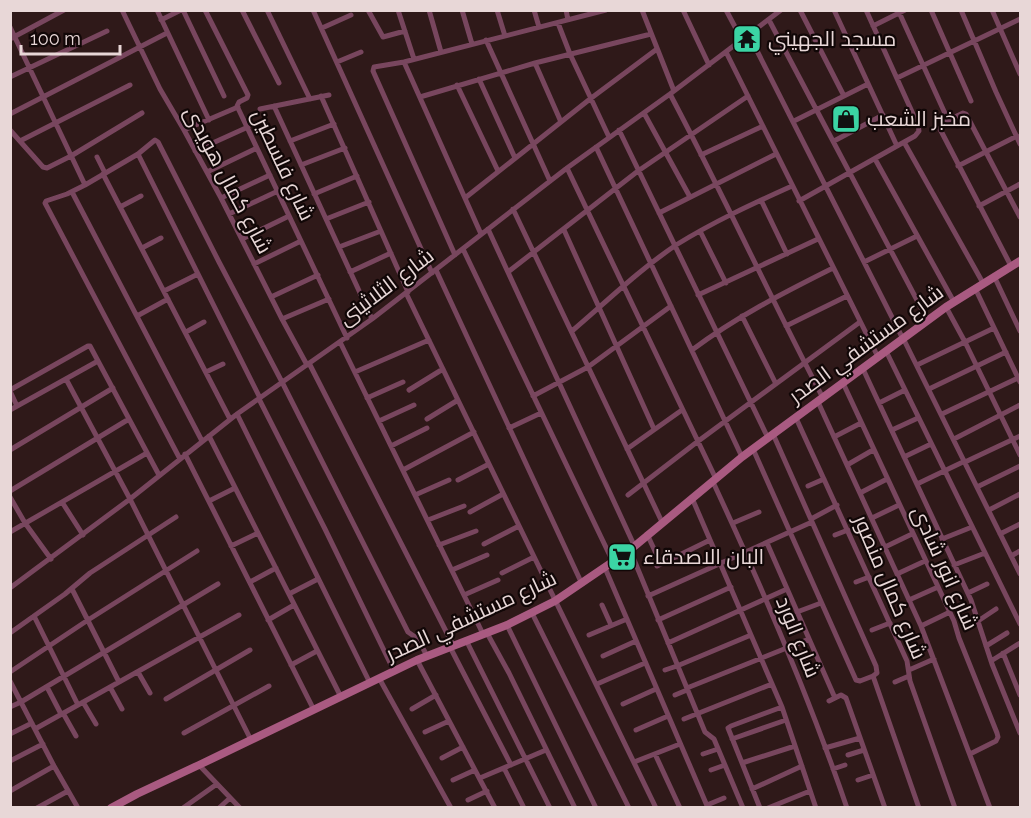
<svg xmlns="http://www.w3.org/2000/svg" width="1031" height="818" viewBox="0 0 1031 818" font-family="Raleway,Cairo,sans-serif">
<rect width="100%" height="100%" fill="#2f1919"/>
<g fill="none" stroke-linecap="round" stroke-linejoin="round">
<path stroke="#78465e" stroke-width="5" d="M122 10 160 89 184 130 221 198 282 319 307 365
M157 10 209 120
M183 10 224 96
M205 10 248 95 247 98 239 102 237 106 347 338
M242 10 279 83
M267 10 310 99
M313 10 432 273
M368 10 383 37 405 31
M398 10 414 59
M429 10 441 52
M462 10 472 44
M497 10 505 36
M534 10 539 27
M566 10 568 20
M642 10 674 91
M683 10 709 65
M726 10 742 40
M800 10 844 96
M834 10 897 146
M898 10 948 120
M931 10 971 101
M961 10 996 92 1020 144
M992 10 1020 74
M161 20 181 10
M769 20 928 321
M558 23 570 54 609 137
M873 26 905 10
M10 27 85 185
M322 28 351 15
M749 35 903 339
M10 39 64 10
M486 40 550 181
M726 52 878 357
M337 62 361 52
M404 62 481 234
M535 63 561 122
M10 77 107 31
M897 78 1020 19
M479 79 515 158
M457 85 498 171
M670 94C723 194 770 297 823 398
M321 96 408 292
M420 97 535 63 651 34
M274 106 372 319
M260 109 329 95
M644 113 690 197
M10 114 167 33
M794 121 868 84
M10 130 43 167 47 168 71 156 142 113
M184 130 238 107
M619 130 768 438
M20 141 130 85
M290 141 334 124
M834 141 883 115
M904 142 983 283
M596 147 742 457
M195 151 248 127
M138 154 260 398
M701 155 763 126
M97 157 105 173
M875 159 954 302
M301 165 345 148
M958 166 1017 136
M567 168 716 479
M207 172 257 148
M103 174 230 419
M72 192 202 441
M314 194 357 176
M221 198 270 175
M465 198 590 99 657 49
M761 200 787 254
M799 201 897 146 915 136 919 131 918 125 866 10
M979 206 1020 184
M120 207 141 196
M513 209 662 522
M659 213 776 154
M229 214 278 191
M326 219 369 202
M488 229 634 545
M564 230 654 429
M700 231 726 283
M242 239 289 216
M339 247 381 231
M142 248 161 238
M463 249 613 562
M455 255 373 71 374 67 404 62 606 10
M864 262 917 236
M254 264 301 241
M1011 266 940 129 939 126 941 124 963 113 966 114 1020 217
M436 270 582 584
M350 272 391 253
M508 272 638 171 748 96
M994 276 1020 331
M975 288 1020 382
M164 291 198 274
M406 293 656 808
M698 295 818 239
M271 297 318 275
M946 307 965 342 1020 455
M137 316 168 299
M742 316 776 384
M282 319 329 299
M786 326 847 296
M572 331C606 302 639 270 676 245 713 222 752 204 792 186
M186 332 204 322
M903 338 1020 574
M340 342 483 634
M692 350C736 317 783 293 833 268
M886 351 1020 624
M309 363 453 645
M917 365 994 328
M863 369 971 600 992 664 1020 733
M206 372 223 364
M355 372 429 340
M66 379 130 499 251 740
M843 383 954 621 959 638 997 733 998 737 996 741 970 754
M929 389 1006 352
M10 390 88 346H90L159 475
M409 390 443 369
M10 391 17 406
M533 396 588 367 671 306
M367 398 403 382
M259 399 325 529 394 671
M818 402 921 626 990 808
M879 403 905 390
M10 410 98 361
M237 414 370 683
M942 414 1018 378
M796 418 907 661 910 681 955 808
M427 419 458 400
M379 421 414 405
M509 428 541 413
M892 430 918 418
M773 434 876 666 877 673 873 676
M209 436 341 697
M834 437 861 423
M954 439 1020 405
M391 446 427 428
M627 449 682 410
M753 449 856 680 860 681 873 676
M10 450 113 388
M185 454 314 710
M904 457 931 444
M180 459 45 203 46 201 67 194 85 185 138 154 155 140 158 142 219 262 282 382 408 632 418 639 427 656
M965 462 1020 436
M847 465 873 450
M403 470 474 432
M458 480 489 464
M713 482C762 587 809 697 847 808
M917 484 965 461
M808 486 824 479
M977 487 1020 466
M10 491 129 419
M860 493 887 479
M415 495 449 480
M628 495 697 442 860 322
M10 497 25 523 51 559
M692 498 782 707 816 808
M209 501 235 488
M62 502 83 535
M989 510 1020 494
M470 512 503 494
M872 518 899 505
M811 519 837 505
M428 520 464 506
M733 523 759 512
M10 532 147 453
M647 534 661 564
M1000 534 1020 524
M835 535 848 530
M942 539 972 527
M767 543 835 698
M484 544 519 526
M439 545 476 531
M231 546 258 533
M885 547 912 534
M630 550 705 732 714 739 743 808
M1011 556 1020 551
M954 565 985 553
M657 566 710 540
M605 568 708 808
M452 570 487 555
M502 573 534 557
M897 574 925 561
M250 582 276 568
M856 582 869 577
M10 588 130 499 237 414 372 319 567 168 670 94 781 10
M72 589 119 682
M968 593 987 584
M289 594 318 579
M464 595 498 580
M648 596 812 522
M909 600 938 587
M602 605 611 625
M797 612 821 603
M532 613 629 808
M34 616 78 705
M268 620 294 605
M658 620 731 587
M978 621 996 609
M507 625 596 808
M921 626 950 612
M872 630 890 623
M10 633 65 594 90 573 176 517
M487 633 509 673 575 808
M589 635 627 619
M466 640 550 808
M668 643 787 589
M986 646 1007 633
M450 647 511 765
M1003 653 1020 695
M603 656 636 641
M417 660 495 808
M991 661 1020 643
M291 665 317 651
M665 670 677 666 751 635
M909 670 934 659
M10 672 88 620 197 551
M138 672 150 693
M873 676 919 808
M379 678 451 808
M10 681 54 766 78 808
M895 682 909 676
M597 684 645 663
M47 687 61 714
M110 687 122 709
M687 688 809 639
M675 695 687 690
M166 699 250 650
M829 701 841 695 846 698 885 808
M83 702 96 724
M623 704 656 689
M10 707 21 702 218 584
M412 709 436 695
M63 713 76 736
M684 719 772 684
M35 729 239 615
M636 730 668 716
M425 732 449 721
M184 733 269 686
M10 734 32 723
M732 739 786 720
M825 748 860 738
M655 754 680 808
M703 754 718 749
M848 755 864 750
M442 758 463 747
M10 761 43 744
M634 762 680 744
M742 763 795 746
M199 765 240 808
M504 768 524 808
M833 769 845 765
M711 770 725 765
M480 778 546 750
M453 780 475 770
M858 780 873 775
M752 789 802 766
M10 791 54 766
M468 800 487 791
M707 805 724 798
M37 808 68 791
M183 808 217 784
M219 808 230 798
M760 808 728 728 731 726 782 707
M768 808 810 791"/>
<path stroke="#a95a81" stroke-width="8" d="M111 808 137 794 199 765 417 660 507 625 555 601 630 550 742 457 946 307 1020 261"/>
</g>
<defs>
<g id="temple-square" transform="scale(1.5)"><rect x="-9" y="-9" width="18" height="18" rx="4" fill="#3bd4a4" stroke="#110707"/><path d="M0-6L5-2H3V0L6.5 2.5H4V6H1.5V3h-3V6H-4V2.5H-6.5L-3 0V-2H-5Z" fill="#111"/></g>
<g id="shop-square" transform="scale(1.5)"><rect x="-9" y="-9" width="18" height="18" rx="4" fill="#3bd4a4" stroke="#110707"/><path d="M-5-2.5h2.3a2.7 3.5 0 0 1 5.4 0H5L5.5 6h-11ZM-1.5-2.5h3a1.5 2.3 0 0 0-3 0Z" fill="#111"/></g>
<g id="supermarket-square" transform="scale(1.5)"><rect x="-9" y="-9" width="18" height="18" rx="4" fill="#3bd4a4" stroke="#110707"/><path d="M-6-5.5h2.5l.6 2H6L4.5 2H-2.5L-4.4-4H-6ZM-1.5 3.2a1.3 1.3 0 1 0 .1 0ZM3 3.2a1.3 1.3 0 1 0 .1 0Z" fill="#111"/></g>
</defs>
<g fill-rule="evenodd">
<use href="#temple-square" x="747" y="39"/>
<use href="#shop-square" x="846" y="119"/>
<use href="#supermarket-square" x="622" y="557"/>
</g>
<g text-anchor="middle" stroke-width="4.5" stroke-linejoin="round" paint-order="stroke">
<g font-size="21" fill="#e8d7d7" stroke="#110707" text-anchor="start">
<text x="768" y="46">مسجد الجهيني</text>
<text x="867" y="126">مخبز الشعب</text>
<text x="643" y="564">البان الاصدقاء</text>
</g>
<g font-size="21" fill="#e8d7d7" stroke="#110707">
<text transform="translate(283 165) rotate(65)" y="7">شارع فلسطين</text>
<text transform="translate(228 180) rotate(62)" y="7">شارع كمال هويدى</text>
<text transform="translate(386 287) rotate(-37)" y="7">شارع الثلاثينى</text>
<text transform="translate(866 344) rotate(-36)" y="7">شارع مستشفي الصدر</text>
<text transform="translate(945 568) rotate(66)" y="7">شارع انور شادى</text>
<text transform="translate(890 587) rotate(67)" y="7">شارع كمال منصور</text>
<text transform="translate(471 616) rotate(-25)" y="7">شارع مستشفي الصدر</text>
<text transform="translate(798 637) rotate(68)" y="7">شارع الورد</text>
</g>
</g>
<rect width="1031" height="818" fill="none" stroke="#e8d7d7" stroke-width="24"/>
<path d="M21 45v9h99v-9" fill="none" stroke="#e8d7d7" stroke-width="3"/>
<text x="30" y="45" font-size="18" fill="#e8d7d7" stroke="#110707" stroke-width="4.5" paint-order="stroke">100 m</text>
</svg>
